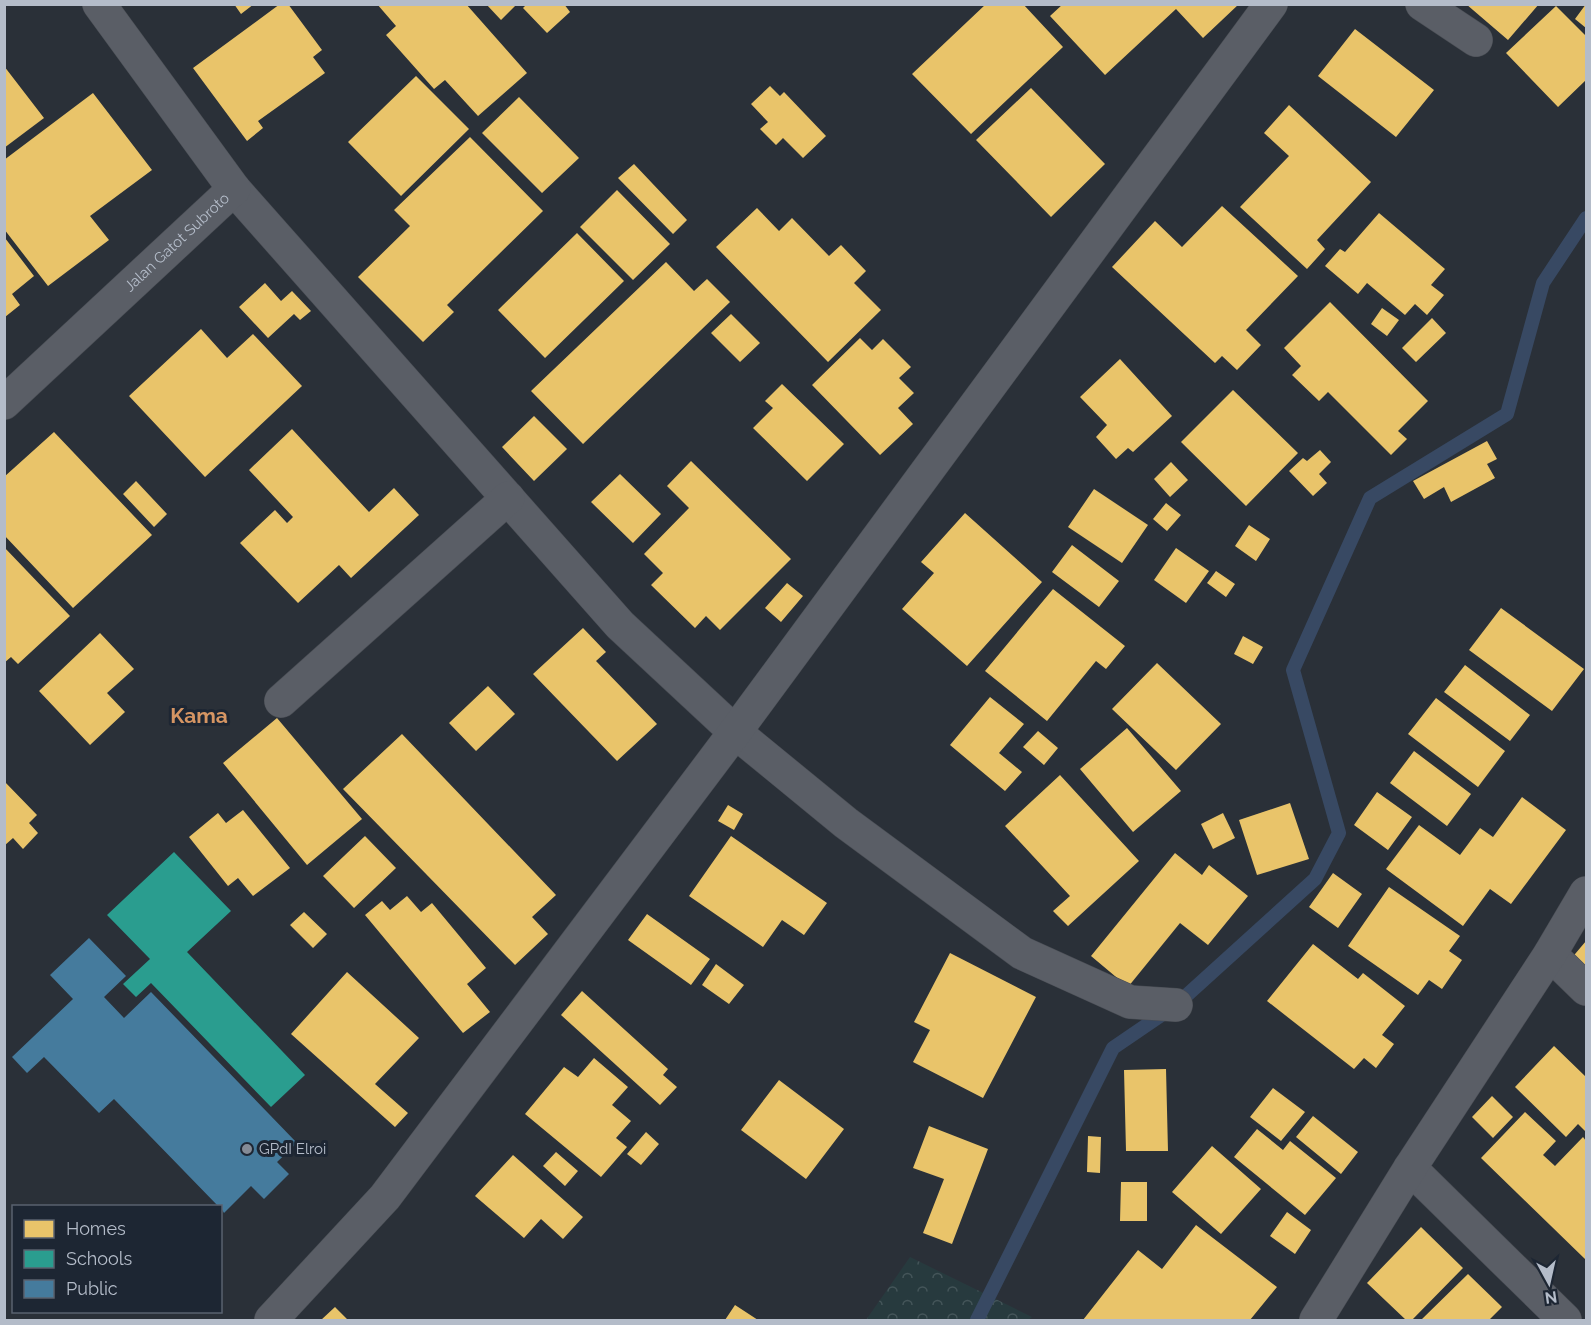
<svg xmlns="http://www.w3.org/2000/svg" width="1591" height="1325" viewBox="0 0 1591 1325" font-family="Raleway,sans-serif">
<defs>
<pattern id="forest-crowns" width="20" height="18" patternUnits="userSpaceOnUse" patternTransform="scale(1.5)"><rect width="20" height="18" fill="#273a3e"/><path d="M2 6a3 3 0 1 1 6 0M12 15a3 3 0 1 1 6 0" fill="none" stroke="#445559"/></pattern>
</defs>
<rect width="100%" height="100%" fill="#2a3038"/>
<path fill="url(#forest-crowns)" d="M910 1257 1032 1317 1028 1320H866Z"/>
<path fill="#e9c46a" d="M234 4H254L241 14Z
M280 4H288L322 50 313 57 325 73 258 121 263 128 247 141 193 68Z
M377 4H466L527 73 478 116 445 80 434 89 386 35 396 26Z
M486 4H517L501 20Z
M527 4H564L570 12 547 33 523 8Z
M986 4H1023L1063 47 971 134 912 74Z
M1063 4H1239L1203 38 1176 9 1105 75 1050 16Z
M1466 4H1539L1508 40Z
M1586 4V28L1575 19Z
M1556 6 1586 36V80L1558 107 1506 53Z
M1355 29 1434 90 1396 137 1318 76Z
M4 66 44 118 4 148Z
M416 76 469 129 401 196 348 142Z
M770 86 780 96 784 92 826 136 803 158 783 138 776 145 760 129 768 122 751 104Z
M1031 88 1105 164 1051 217 976 140Z
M93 93 152 170 90 216 109 240 48 286 4 229V160Z
M519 97 579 158 542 193 482 133Z
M1289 105 1371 182 1317 240 1325 249 1307 269 1240 207 1289 156 1264 133Z
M470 137 543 211 447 305 454 312 423 342 358 277 410 226 394 210Z
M634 164 687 220 673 234 618 178Z
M617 190 670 244 633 280 580 227Z
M1222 206 1298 276 1246 330 1261 345 1237 370 1222 356 1215 363 1112 267 1155 221 1182 247Z
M757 208 779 231 792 218 829 256 841 245 866 271 854 283 881 310 828 362 716 247Z
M1379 213 1445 269 1431 285 1444 295 1427 315 1415 304 1405 315 1367 283 1358 294 1325 266 1340 249 1345 252Z
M577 233 624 281 545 358 498 310Z
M5 238 34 276 12 294 20 305 5 317Z
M666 262 694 291 707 279 730 302 583 444 531 391Z
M265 283 281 301 292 291 311 311 300 320 294 314 268 338 239 307Z
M1330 302 1428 401 1398 431 1407 439 1391 455 1328 392 1319 401 1292 375 1301 366 1284 348Z
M1382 308 1399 320 1387 336 1371 324Z
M731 314 760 343 740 362 711 333Z
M1432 318 1446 333 1416 362 1402 348Z
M201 329 227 358 253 334 302 386 205 477 129 396Z
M860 338 872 350 883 339 911 367 899 378 914 393 898 408 913 424 880 455 812 385Z
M1120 359 1172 416 1133 452 1128 448 1116 459 1096 437 1107 425 1080 397Z
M782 384 844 444 807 481 753 428 773 408 765 401Z
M1233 390 1298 453 1246 506 1181 442Z
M534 416 567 449 534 481 502 447Z
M292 429 369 512 394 488 419 515 351 578 339 565 298 603 240 543 275 510 287 523 293 517 249 470Z
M54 432 152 535 73 608 4 535V477Z
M1487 441 1497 459 1487 464 1495 478 1451 502 1444 487 1424 499 1413 481Z
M1320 450 1331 462 1319 474 1327 483 1313 496 1289 471 1303 458 1307 461Z
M691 461 791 559 720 630 706 616 695 628 651 585 663 573 644 554 689 508 667 486Z
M1171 462 1188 480 1170 497 1154 479Z
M620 474 661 514 633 543 591 502Z
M136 481 167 514 154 527 123 494Z
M1094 489 1148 525 1122 563 1068 527Z
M1166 503 1181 515 1167 531 1153 519Z
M965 513 1042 582 967 666 902 609 934 573 921 562Z
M1249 525 1270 539 1256 561 1235 546Z
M1072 545 1119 581 1099 607 1052 572Z
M4 547 70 616 18 664 11 657 4 663Z
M1176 548 1209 571 1186 603 1154 580Z
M1216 571 1235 584 1226 597 1207 583Z
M787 583 803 596 781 622 765 608Z
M1053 589 1125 646 1106 669 1096 661 1047 721 985 671Z
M1501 608 1584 669 1552 711 1469 650Z
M583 628 606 652 596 661 657 724 617 761 533 674Z
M100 633 134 669 107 693 125 712 90 745 39 691Z
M1243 636 1263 647 1253 664 1234 654Z
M1157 663 1221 724 1176 770 1112 709Z
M1465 665 1530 715 1510 741 1444 692Z
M488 686 515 714 476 751 449 723Z
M990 697 1024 724 999 753 1022 772 1005 791 950 745Z
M1436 698 1505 751 1478 787 1408 734Z
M277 718 362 819 307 865 223 763Z
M1127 728 1181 791 1133 832 1080 769Z
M1038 731 1058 748 1044 765 1023 747Z
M402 734 556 895 532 917 548 934 515 965 343 789Z
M1414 751 1471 794 1447 826 1390 783Z
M1060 775 1139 861 1068 926 1053 911 1070 896 1005 826Z
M4 781 37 815 29 823 38 833 23 849 13 838 4 846Z
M1377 792 1412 817 1388 850 1354 825Z
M1522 797 1566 830 1511 904 1490 889 1463 926 1386 869 1419 825 1460 855 1480 828 1493 837Z
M1290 803 1309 859 1257 875 1239 820Z
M728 805 743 814 734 830 718 821Z
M243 810 290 868 253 896 238 878 228 886 189 837 218 813 226 823Z
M1223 813 1235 838 1213 849 1201 824Z
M365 836 396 868 354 908 323 876Z
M731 836 827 903 804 935 782 920 763 947 689 896Z
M1175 853 1202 875 1209 865 1248 896 1208 945 1180 923 1128 987 1091 956Z
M1333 873 1362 894 1338 928 1309 907Z
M1389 887 1460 936 1449 951 1462 960 1442 989 1429 980 1418 995 1348 946Z
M407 896 421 912 432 903 486 968 467 984 490 1012 463 1033 365 915 382 901 390 910Z
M304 912 327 934 313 948 290 925Z
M647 914 710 959 691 985 628 940Z
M1586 941V975L1570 960Z
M1313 944 1358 979 1363 973 1405 1006 1382 1035 1394 1044 1376 1068 1364 1058 1354 1069 1267 1001Z
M950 953 1036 997 983 1098 913 1062 930 1030 914 1022Z
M716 964 744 985 729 1004 702 985Z
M347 972 419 1038 375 1084 408 1113 395 1127 291 1034Z
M582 991 668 1069 663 1075 677 1087 660 1105 561 1015Z
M1554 1046 1585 1076 1586 1074V1132L1578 1124 1566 1137 1515 1087Z
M594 1058 628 1087 612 1105 631 1121 616 1138 627 1147 601 1177 525 1114 564 1067 578 1077Z
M1166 1069 1168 1151H1126L1124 1070Z
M779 1080 844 1129 806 1179 741 1130Z
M1273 1088 1305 1112 1281 1141 1250 1117Z
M1492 1096 1513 1117 1493 1138 1472 1117Z
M1525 1112 1556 1141 1543 1155 1555 1166 1583 1137 1586 1141V1260L1481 1158Z
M1313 1116 1358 1152 1341 1174 1296 1137Z
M929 1126 988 1149 952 1244 923 1233 944 1179 913 1168Z
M1257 1129 1283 1150 1290 1141 1336 1178 1305 1215 1234 1157Z
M646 1132 659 1144 641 1165 627 1154Z
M1088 1136 1101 1137 1100 1173 1087 1172Z
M1212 1146 1261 1189 1221 1234 1172 1192Z
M556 1152 578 1171 565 1186 543 1166Z
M513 1155 583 1217 563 1239 541 1219 524 1238 475 1196Z
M1121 1182H1147V1221H1120Z
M1287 1212 1311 1230 1295 1254 1270 1236Z
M1196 1225 1277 1287 1250 1320H1083L1138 1250 1162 1269Z
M1421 1227 1463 1268 1412 1320H1406L1367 1283Z
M1468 1274 1502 1307 1489 1320H1421Z
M735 1305 758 1320H725Z
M335 1307 348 1320H321Z"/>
<path fill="#2a9d8f" d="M174 852 231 911 187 952 305 1075 271 1107 151 983 136 997 123 984 150 959 107 915Z"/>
<path fill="#457b9d" d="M89 938 126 976 104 997 124 1018 151 992 297 1143 277 1162 289 1174 264 1199 251 1186 224 1213 220 1206H218L114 1099 99 1113 44 1057 27 1073 12 1057 73 999 50 975Z"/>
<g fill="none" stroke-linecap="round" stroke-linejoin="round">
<path stroke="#384963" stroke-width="14" d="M977 1320 1113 1048 1176 1005 1315 879 1339 833 1293 670 1370 498 1507 414 1543 283 1586 218"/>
<g stroke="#484c53" stroke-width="34">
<g id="minor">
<path d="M1422 4 1476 40"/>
<path d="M234 189 620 625 735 732 846 823 1022 953 1130 1002 1176 1005"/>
<path id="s1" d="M4 403 234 189 99 4"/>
<path d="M281 701 508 498"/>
<path d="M1550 954 1586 989"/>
<path d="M1410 1168 1565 1320"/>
<path d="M271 1320 385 1197 735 732 1271 4"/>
<path d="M1316 1320 1410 1168 1550 954 1586 893"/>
</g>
</g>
<use href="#minor" stroke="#5a5e66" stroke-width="33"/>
</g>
<circle fill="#848b96" stroke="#1d2633" stroke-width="2" cx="247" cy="1149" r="6"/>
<g text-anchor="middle" stroke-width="6" stroke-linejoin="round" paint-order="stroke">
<g font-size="15" fill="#b4bcc9" stroke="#1d2633">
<text dy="5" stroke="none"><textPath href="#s1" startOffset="236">Jalan Gatot Subroto</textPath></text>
</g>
<g font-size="15" fill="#b4bcc9" stroke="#1d2633" text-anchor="start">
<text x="259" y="1154">GPdI Elroi</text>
</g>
<g font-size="21" font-weight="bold" fill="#d59563" stroke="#1d2633">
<text x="199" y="723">Kama</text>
</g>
</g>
<rect width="1591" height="1325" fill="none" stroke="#b4bcc9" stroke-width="12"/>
<rect x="12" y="1205" width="210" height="108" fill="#1d2633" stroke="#59626f" stroke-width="1.5"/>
<rect x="24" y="1220" width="30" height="18" fill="#e9c46a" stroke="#59626f" stroke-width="1.5"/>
<text x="66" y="1235" font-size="18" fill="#b4bcc9">Homes</text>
<rect x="24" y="1250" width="30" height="18" fill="#2a9d8f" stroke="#59626f" stroke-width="1.5"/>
<text x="66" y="1265" font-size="18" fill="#b4bcc9">Schools</text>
<rect x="24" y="1280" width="30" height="18" fill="#457b9d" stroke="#59626f" stroke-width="1.5"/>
<text x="66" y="1295" font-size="18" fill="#b4bcc9">Public</text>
<g transform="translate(1549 1283) rotate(172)" stroke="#1d2633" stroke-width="4.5" paint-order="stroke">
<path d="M0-4.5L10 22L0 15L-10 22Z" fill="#b4bcc9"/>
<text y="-9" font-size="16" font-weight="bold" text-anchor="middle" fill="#b4bcc9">N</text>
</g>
</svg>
